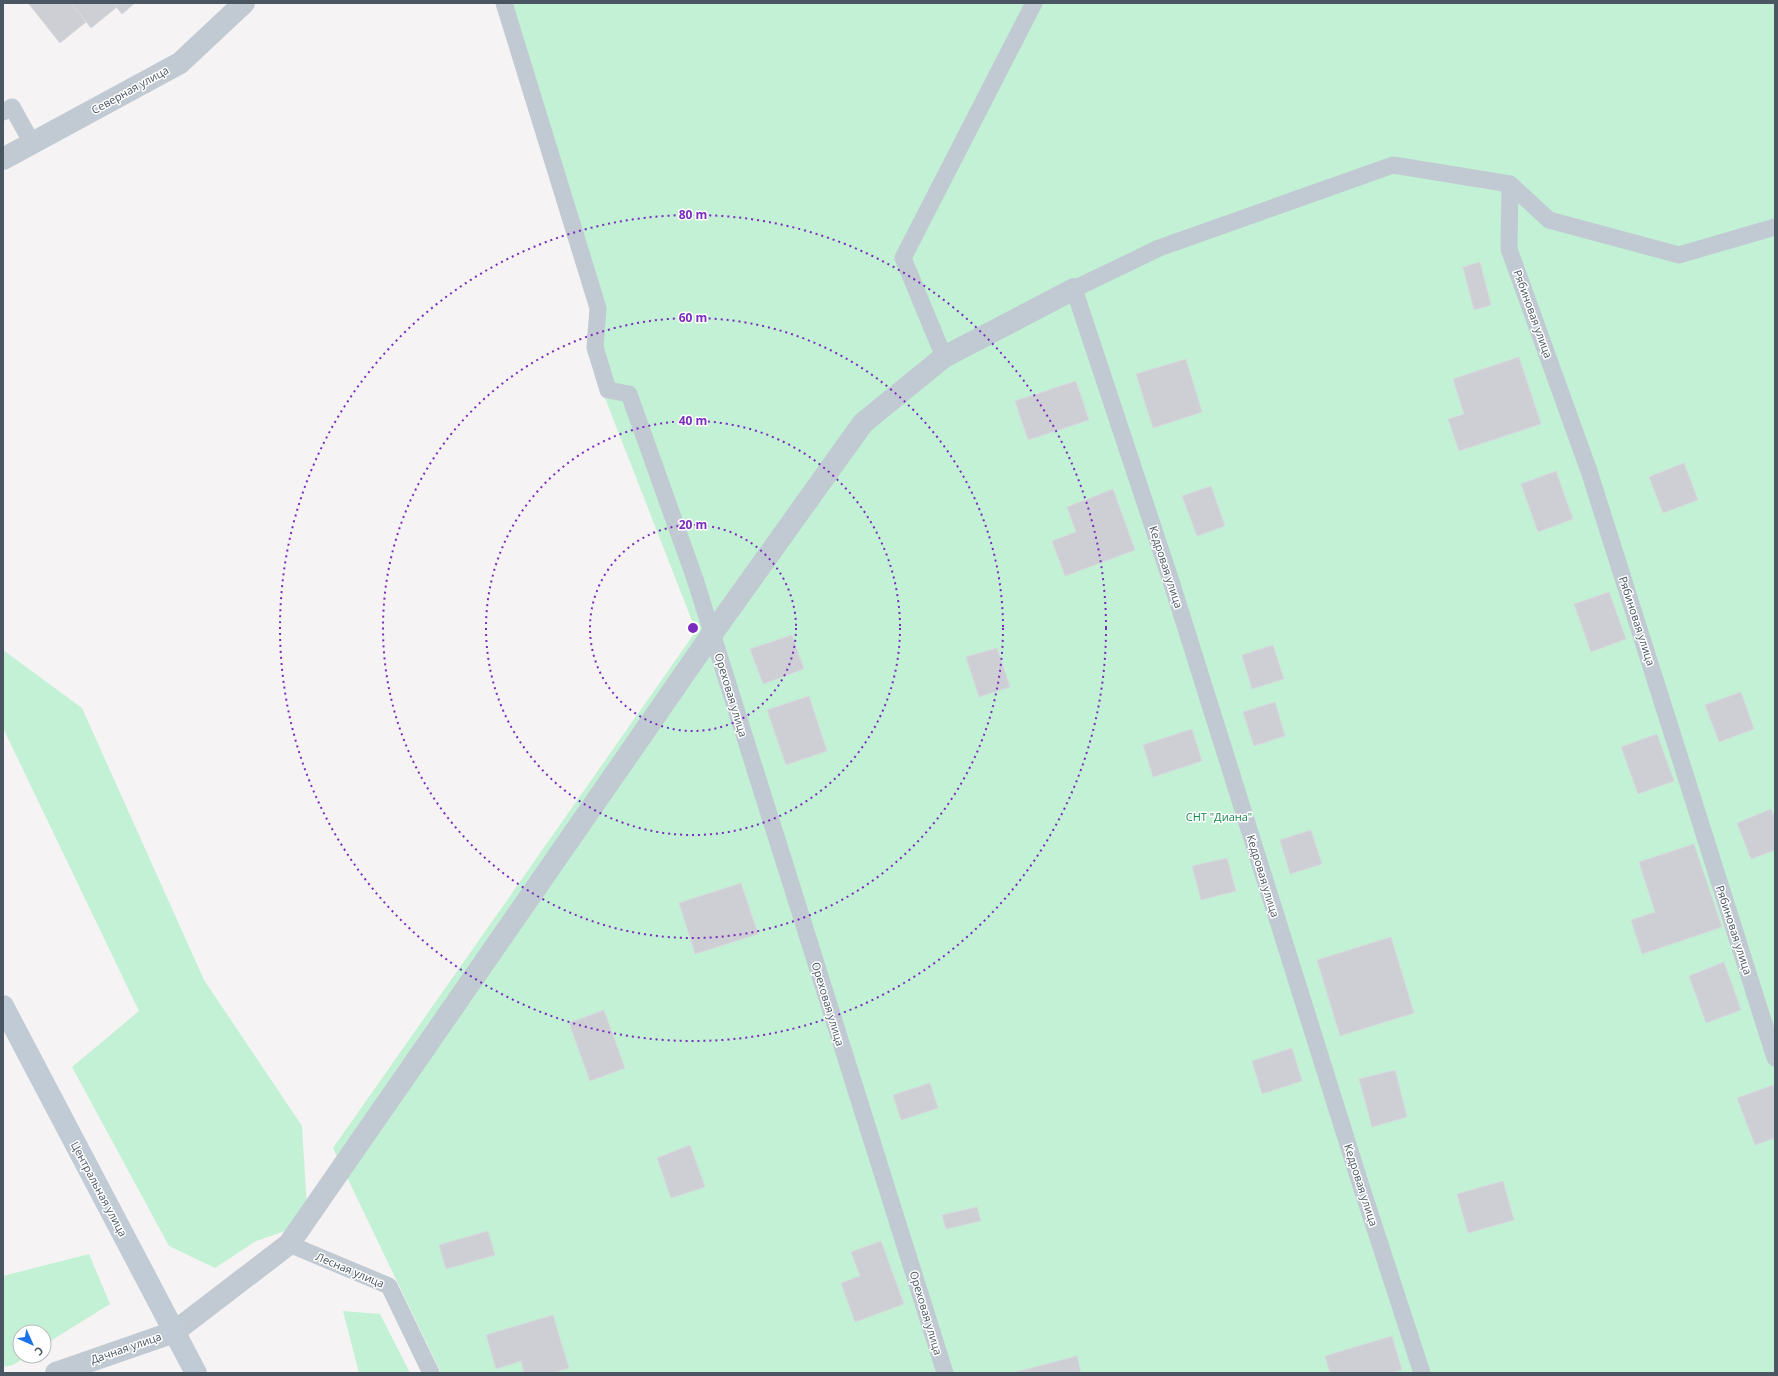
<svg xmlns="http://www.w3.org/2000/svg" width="1778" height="1376" viewBox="0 0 1778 1376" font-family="'Open Sans',sans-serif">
<rect width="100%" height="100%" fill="#f5f3f3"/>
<path fill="#c3f1d5" d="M499 3H1775V1373H441L333 1148 696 631 587 352 591 311Z
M3 650 82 708 204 980 302 1126 307 1209 294 1228 256 1241 215 1268 169 1246 72 1067 139 1011 3 728Z
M89 1254 110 1304 44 1345V1332H20V1356H27L13 1365 3 1367V1276Z
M343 1311 380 1314 410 1373H359Z"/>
<path fill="#cdcfd5" stroke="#d7d9de" d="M28 3H71L86 22 60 43Z
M71 3H113L117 7 91 28Z
M113 3H135L122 14Z
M1480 262 1491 305 1474 310 1463 267Z
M1519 357 1541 424 1459 451 1448 419 1464 414 1453 379Z
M1186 359 1202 412 1153 428 1136 374Z
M1076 381 1089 420 1028 440 1015 401Z
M1684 463 1698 500 1663 513 1649 477Z
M1556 471 1573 519 1538 532 1521 484Z
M1211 486 1225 526 1197 536 1182 496Z
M1113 489 1135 550 1065 576 1052 541 1076 532 1067 507Z
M1609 592 1626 639 1591 652 1574 604Z
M792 635 804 669 763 684 750 649Z
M1273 645 1284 679 1252 689 1242 655Z
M997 648 1010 687 979 697 966 657Z
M1741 692 1754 729 1719 742 1705 705Z
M809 696 827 751 786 765 767 710Z
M1275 702 1285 736 1254 746 1243 712Z
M1192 729 1202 761 1153 777 1143 745Z
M1657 734 1674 781 1638 794 1621 747Z
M1771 809 1775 818V850L1751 859 1737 823Z
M1311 830 1322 864 1290 874 1280 840Z
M1694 844 1722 927 1642 954 1631 920 1655 912 1639 862Z
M1227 858 1236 891 1201 900 1192 866Z
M741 883 758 934 695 954 679 903Z
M1391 937 1414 1013 1340 1036 1317 960Z
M1724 962 1741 1010 1706 1023 1689 976Z
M604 1010 625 1068 590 1081 569 1023Z
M1292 1048 1302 1081 1262 1094 1252 1061Z
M1395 1070 1407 1117 1372 1127 1359 1079Z
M930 1083 938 1108 901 1120 893 1095Z
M1773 1085 1775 1091V1138L1755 1145 1737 1098Z
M690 1145 705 1187 671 1198 657 1158Z
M1503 1181 1514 1220 1468 1233 1457 1194Z
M977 1207 981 1221 946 1229 942 1215Z
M488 1231 495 1255 446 1269 439 1245Z
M881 1241 904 1304 855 1322 841 1283 860 1276 851 1252Z
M553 1315 569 1368 552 1373H524L521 1361 496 1369 486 1335Z
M1392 1336 1402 1370 1391 1373H1330L1325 1356Z
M1077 1356 1081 1373H1012Z"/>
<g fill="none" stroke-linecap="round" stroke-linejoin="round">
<path stroke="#c1cad2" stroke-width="17" d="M504 3 598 308 595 347 608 390 629 394 695 579 945 1373
M3 112 12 107 32 143
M1510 184 1509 249 1589 471 1775 1058
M944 357 903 258 1034 3
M289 1244 389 1286 431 1373
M1422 1373 1362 1189 1171 581 1074 289 1159 248 1393 165 1510 184 1549 220 1679 255 1775 227"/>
<path stroke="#c1cad2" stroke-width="22" d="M3 159 180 63 244 3
M56 1373 174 1332 289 1244 712 634 863 423 944 357 1074 289"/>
<path stroke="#c1cbd6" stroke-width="22" d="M3 1006 196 1373"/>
</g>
<g fill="none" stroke="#7b2cbf" stroke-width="2" stroke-dasharray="2 4">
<circle cx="693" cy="628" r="103"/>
<circle cx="693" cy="628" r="207"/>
<circle cx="693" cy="628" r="310"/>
<circle cx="693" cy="628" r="413"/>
</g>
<g text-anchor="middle" stroke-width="3" stroke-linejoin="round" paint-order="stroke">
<g font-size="11" fill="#4a5661" stroke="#fff">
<text transform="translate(130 90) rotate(-29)" y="4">Северная улица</text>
<text transform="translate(1533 314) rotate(70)" y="4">Рябиновая улица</text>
<text transform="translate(1166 567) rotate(72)" y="4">Кедровая улица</text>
<text transform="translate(1637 621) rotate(72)" y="4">Рябиновая улица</text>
<text transform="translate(731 695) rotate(73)" y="4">Ореховая улица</text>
<text transform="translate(1263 876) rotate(73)" y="4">Кедровая улица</text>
<text transform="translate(1734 930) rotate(72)" y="4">Рябиновая улица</text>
<text transform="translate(828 1004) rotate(73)" y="4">Ореховая улица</text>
<text transform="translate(1361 1185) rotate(72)" y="4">Кедровая улица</text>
<text transform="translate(99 1189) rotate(62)" y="4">Центральная улица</text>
<text transform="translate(350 1270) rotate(23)" y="4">Лесная улица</text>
<text transform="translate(926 1313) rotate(73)" y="4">Ореховая улица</text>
<text transform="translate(126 1348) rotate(-19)" y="4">Дачная улица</text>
</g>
<g font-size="11" fill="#17864f" stroke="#fff">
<text x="1219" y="821">СНТ "Диана"</text>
</g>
</g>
<circle cx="693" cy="628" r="6" fill="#7b2cbf" stroke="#fff" stroke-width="2"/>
<g font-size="12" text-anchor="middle" font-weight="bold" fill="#7b2cbf" stroke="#fff" stroke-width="3" stroke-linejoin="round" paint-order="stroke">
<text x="693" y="219">80 m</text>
<text x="693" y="322">60 m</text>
<text x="693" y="425">40 m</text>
<text x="693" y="529">20 m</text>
</g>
<rect width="1778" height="1376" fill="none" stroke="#4a5661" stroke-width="8"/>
<g transform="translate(32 1344) rotate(135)"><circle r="19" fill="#ffffff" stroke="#b7bbc0"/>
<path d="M0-3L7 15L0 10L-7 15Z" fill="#1a73e8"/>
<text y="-6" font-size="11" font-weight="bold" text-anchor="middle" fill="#4a5661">С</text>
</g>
</svg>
